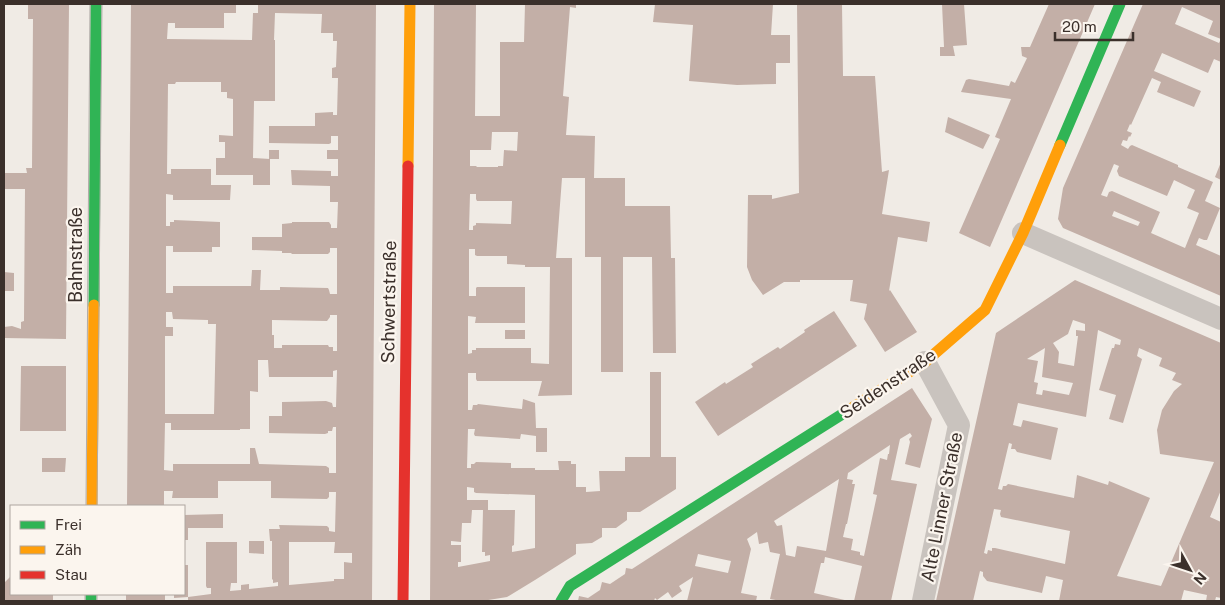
<svg xmlns="http://www.w3.org/2000/svg" width="1225" height="605" viewBox="0 0 1225 605" font-family="'Public Sans',sans-serif">
<rect width="100%" height="100%" fill="#f0ebe5"/>
<path fill="#c3afa7" fill-rule="evenodd" d="M28 4H69L66 339 4 338V327L12 326 21 329V322L24 321 25 189H4V173H27L26 168H32L33 19H28Z
M131 4H236V13H224V28H175V23H168L167 39 252 40 253 13H258V4H376L372 601H188V597L211 594V588H207L206 586V542H237V583H231L230 591 241 590V585L249 584V589L278 586V582L273 583V580L272 579V541H270L269 529H280L279 525 327 526 329 528V531L335 532 336 492H329V497L327 499 271 498V481H218V498H172L173 491H164V506H127ZM275 13 322 14 321 33H333V41H337L336 67 332 68V78H338L337 115H333V112L315 113V126H269V143L329 144 331 143V136H338V150H327V159H338V176H331V171L291 170 292 185 330 186V202H338L337 228H331V225L329 222H292V223L282 224V237H252V250L282 251V253H291L292 254H328L330 252V248H337V294H330L329 290 328 288 280 287V290H260L261 270H252L251 286H173V293H166V246H173V252H212V247H220V222L174 220V222H170V226H166V194L173 195V200H230L231 185H211V169H171V174H167L168 84H175L176 82H221V92H227V98L233 99V136L219 135V142H225V158H216V175H253V185H270V159L253 158 254 101H275V40H274ZM166 312H172L173 319 208 320V324H216L214 414H165V336H173V327H166ZM330 315H337V351H333V347H329L328 345H282V348H274V335H272V320L327 321 330 317ZM258 360H268L269 377H333V371L337 370 336 407H333L332 403 326 401 282 402V416H269V433L325 434 328 433V431H332L333 427H336V473H329V468L326 466 259 464 255 448H250V464H173V471L164 470 165 423H171V430H240V429H250V391L258 392ZM289 542H335L334 553H352V563L344 562V579H334V581L289 585Z
M434 4H476L475 116H500V42H524L525 4H576V8L570 7 563 96 569 97 566 135 595 136 594 178H625V206H670L671 257V258H675L676 353H653L652 257H623V372H601V257H585V178H562L556 258H572V395L538 396 542 381H477L476 379V373H468V410H472L473 405H477L478 404 522 409 523 399 535 403 536 428H547V452H536V436L521 434 520 439 475 436 474 434 475 429H468L467 468H471V464H474L476 462 511 463V468H535V470H559L558 461H571V464H576V487H586V492L600 491 599 471H625V457H650V372H661V457H676V489L640 512H627V520L616 528H602V537L592 543 576 544V554L535 580 507 597 482 601H430ZM492 132H518L517 151 504 150 503 166H498V167H476L477 166H470V150H491ZM470 194H476V199L477 201H512L511 224 476 223V225L473 226V230H469ZM469 249H475V255L477 256H507V264L525 265V267H550L549 364 531 363V348H476V350H472V353L468 354V316L476 317 475 323H525V287H477L476 288V296H469ZM467 487 474 488V492L476 493 535 495V548L512 552V546L514 545 515 510H488V500H467ZM472 510H483L482 552H485V556L490 555V561L458 567V562H461V545H451V541L461 542 462 523H471Z
M655 4H773L771 35H790V63H776V84L737 85 689 81 693 25 653 22Z
M797 4H842L843 76H875L882 172 889 170 882 214 930 222 927 242 898 237 889 291 890 290 917 332 885 352 864 319 867 304 850 301 853 280H800V282H784L763 295 752 280 747 267 748 195H772V199L799 193Z
M942 4H964L967 45 953 46 955 56H940V47H944Z
M1049 4H1095L990 247 959 233 1000 139 995 137 1011 99 961 92 966 80 969 79 1009 86 1011 81 1015 83 1027 58 1022 56 1021 47H1030Z
M1143 4H1221V62L1214 59 1208 73 1162 53 1154 71 1201 91 1194 107 1157 92 1161 82 1152 78 1131 125 1130 124 1127 131 1132 133 1130 137 1129 136 1127 141 1123 140 1121 145 1128 149 1130 146 1132 145 1178 165V167L1213 182 1205 201 1220 208 1207 240H1204L1199 238 1196 245 1221 256V296L1063 228 1058 219 1063 188ZM1182 7 1213 21 1208 34 1221 39 1219 43 1175 24ZM1114 164 1119 166 1117 171 1119 176 1167 196 1174 180 1195 190 1187 208 1199 213 1185 248 1151 233 1160 212 1112 191 1109 192 1107 197 1101 195ZM1114 211 1140 222 1138 226 1112 216Z
M948 117 990 135 983 149 945 132Z
M269 150H279V159H269Z
M1221 162V180L1215 177Z
M4 272 14 273V291H4Z
M1075 280 1221 343V490L1210 517 1221 522V598L1216 597 1215 601H1206L1207 595 1184 590 1181 601H1059L1063 580 1046 576 1042 593 987 581 983 576V572L980 571 973 601H936L996 333ZM1073 320 1085 324V331L1076 330V336H1078L1074 366 1058 363 1059 352 1053 343 1068 334ZM1098 330 1121 340 1120 345 1115 344 1114 348H1112L1099 390 1116 395 1109 419 1123 423 1142 359 1137 356 1139 348 1162 358 1159 366 1176 373 1172 380 1182 384 1174 391 1162 410 1157 430 1160 454 1214 462 1161 586 1117 576 1150 498 1109 481 1108 485 1077 475 1074 498 1008 484 1006 486H1003L1002 490 998 489 1009 443 1012 444 1011 449H1015L1017 452 1051 460 1058 428 1023 420 1021 427 1013 425 1018 403 1086 417ZM1045 348 1042 377 1073 383 1069 395 1043 390 1042 395 1036 394 1038 383 1034 382 1038 361 1027 359ZM994 509 1001 510 1000 514 1001 517 1070 531 1065 564 995 548H992V551L988 550 987 554 984 553Z
M834 311 857 346 718 436 695 402 725 382 726 384 753 367 751 364 778 347 780 349 805 332 804 330Z
M505 330H525V339H505Z
M21 366H66V431H20Z
M912 388 932 419 920 468 905 464 910 442 909 439 912 436 910 433 900 439 891 480 917 484 891 601H854L862 566 825 557 824 563H821L814 593 849 601H781L770 599 780 554 770 552 768 542 759 544 757 532 747 539 751 549 741 593 757 596 756 601H687L693 577 679 586 682 591 672 598 668 592 657 600 655 598 654 601H578L579 596 588 598 600 590 602 582 610 584 625 574 626 568 632 569ZM890 445 889 454H888L887 460 880 458 873 494 877 495 864 556 860 555V552L851 550 853 539 843 537 846 524H847L855 484H852L853 480 847 479 848 473ZM839 479 826 551 797 546 795 557 786 555 782 525 777 526 774 521ZM698 554 731 561 728 573 695 566Z
M42 458H66L65 472H42Z
M223 514V528H188V540H184V515Z
M249 541H264V554L249 553Z
M184 565H188V597L174 598V594H184Z
M11 576V594H53V601H4V583Z
M126 594H165V601H126Z"/>
<g fill="none" stroke-linecap="round" stroke-linejoin="round">
<path stroke="#c9c3be" stroke-width="22" d="M1023 233 1221 319
M923 601 959 425 925 362"/>
<path stroke="#30b455" stroke-width="11" d="M1060 145 1120 4
M94 305 96 4
M91 594V601
M561 601 570 586 852 408"/>
<path stroke="#ff9f0a" stroke-width="11" d="M408 166 410 4
M852 408 925 362 985 310 1023 233 1060 145
M92 506 94 305"/>
<path stroke="#e5322d" stroke-width="11" d="M403 601 408 166"/>
<path stroke="#b1aca8" stroke-width="1" d="M86 506 90 4
M97 506 102 4
M85 601V594
M97 601V594"/>
</g>
<g text-anchor="middle" stroke-width="4.5" stroke-linejoin="round" paint-order="stroke">
<g font-size="18" fill="#3b302b" stroke="#fbf5ee">
<text transform="translate(76 255) rotate(-90)" y="6">Bahnstraße</text>
<text transform="translate(389 302) rotate(-89)" y="6">Schwertstraße</text>
<text transform="translate(888 384) rotate(-34)" y="6">Seidenstraße</text>
<text transform="translate(942 507) rotate(-79)" y="6">Alte Linner Straße</text>
</g>
</g>
<rect width="1225" height="605" fill="none" stroke="#3b302b" stroke-width="10"/>
<rect x="10" y="505" width="175" height="90" fill="#fbf5ee" stroke="#aea6a0"/>
<rect x="20" y="521" width="25" height="8" fill="#30b455" stroke="#aea6a0"/>
<text x="55" y="530" font-size="15" fill="#3b302b">Frei</text>
<rect x="20" y="546" width="25" height="8" fill="#ff9f0a" stroke="#aea6a0"/>
<text x="55" y="555" font-size="15" fill="#3b302b">Zäh</text>
<rect x="20" y="571" width="25" height="8" fill="#e5322d" stroke="#aea6a0"/>
<text x="55" y="580" font-size="15" fill="#3b302b">Stau</text>
<g transform="translate(1190 570) rotate(130)" stroke="#fbf5ee" stroke-width="4" paint-order="stroke">
<path d="M0-4L9 19L0 12L-9 19Z" fill="#3b302b"/>
<text y="-8" font-size="14" font-weight="bold" text-anchor="middle" fill="#3b302b">N</text>
</g>
<path d="M1055 32v8h78v-8" fill="none" stroke="#3b302b" stroke-width="2.5"/>
<text x="1062" y="32" font-size="15" fill="#3b302b" stroke="#fbf5ee" stroke-width="4" paint-order="stroke">20 m</text>
</svg>
